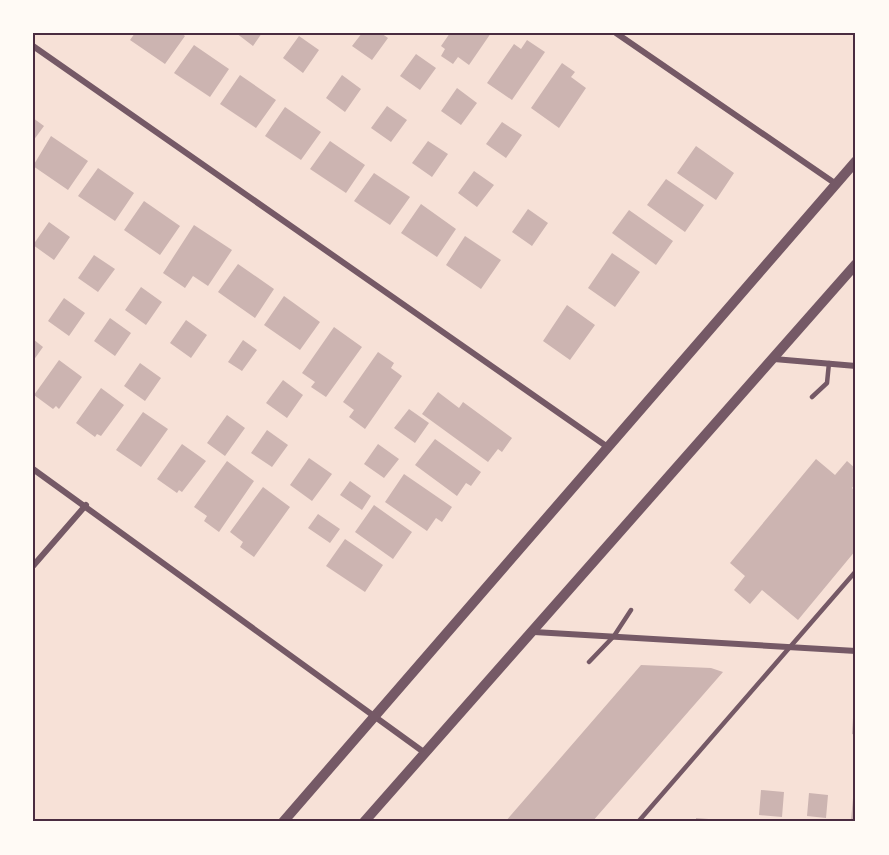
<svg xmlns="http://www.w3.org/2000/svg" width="889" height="855" viewBox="0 0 889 855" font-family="'Fira Sans Condensed',sans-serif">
<rect width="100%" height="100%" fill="#f7e1d7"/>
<path fill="#ccb4b1" d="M135 33H181L185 36 165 64 130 40Z
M236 33H262L253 46Z
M362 33H381L388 38 372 60 352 46Z
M450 33H491L469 65 458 57 453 64 441 56 445 49 441 46Z
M299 36 319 50 303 73 283 58Z
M527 40 545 52 512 100 487 83 514 44 521 49Z
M194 45 229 69 210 97 174 73Z
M416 54 436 68 420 90 400 76Z
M562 63 575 72 571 77 586 88 559 128 531 108Z
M240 75 276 100 256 128 220 104Z
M342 75 361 89 345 112 326 98Z
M457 88 477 103 461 125 441 111Z
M387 106 407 120 391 142 371 128Z
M285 107 321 132 301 160 265 136Z
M33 118 44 126 33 141Z
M502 122 522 135 506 158 486 144Z
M51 136 88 161 68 190 33 166Z
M330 141 365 165 346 193 310 169Z
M428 141 448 154 432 177 412 163Z
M696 146 734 173 716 200 677 173Z
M98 168 134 193 115 221 78 196Z
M474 171 494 185 477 207 458 193Z
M374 173 410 197 390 225 354 201Z
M666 179 704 205 685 232 647 205Z
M144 201 180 226 160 255 124 230Z
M421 204 456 229 437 257 401 233Z
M528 209 548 223 532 246 512 232Z
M629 210 673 241 656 265 612 233Z
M49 222 70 237 54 260 33 245Z
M194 225 232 250 208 286 193 276 185 288 163 273Z
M465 236 501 260 481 289 446 265Z
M612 253 640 272 615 307 588 288Z
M94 255 115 269 98 292 78 278Z
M238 264 274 289 255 318 218 292Z
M141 287 162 302 146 325 125 310Z
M284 296 320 322 300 350 264 325Z
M64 298 85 313 69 336 48 321Z
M567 305 595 325 570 360 543 341Z
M110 318 131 333 115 356 94 341Z
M186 320 207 335 191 358 170 343Z
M334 327 362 347 326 397 311 387 315 382 302 373Z
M33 339 43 347 33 361Z
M243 340 257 350 242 371 228 362Z
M378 352 394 363 391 368 402 376 365 429 349 417 354 410 343 402Z
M59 360 82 377 59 409 56 406 53 409 34 395Z
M140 363 161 378 145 401 124 386Z
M283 380 303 395 287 418 266 403Z
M101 388 124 405 101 436 97 434 95 437 76 423Z
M438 392 459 408 463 402 512 438 502 452 498 449 488 462 422 414Z
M409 409 429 423 415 443 394 428Z
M143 412 168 429 141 467 116 450Z
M227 415 245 428 225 456 207 443Z
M267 430 288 445 272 467 251 453Z
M435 439 481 472 471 486 466 483 457 496 415 465Z
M182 444 206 461 182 492 179 490 177 493 157 479Z
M378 444 399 459 384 478 364 464Z
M309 458 332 474 312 501 290 485Z
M816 459 835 475 847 461 856 469V483L852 488 856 492V550L798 620 762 590 750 604 734 590 745 576 730 563Z
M227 461 254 481 219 532 204 521 207 516 194 507Z
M404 474 452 507 442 522 436 518 427 531 385 502Z
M350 481 371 496 362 510 340 495Z
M263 487 290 507 254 557 240 547 243 542 230 532Z
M374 505 412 532 393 559 355 532Z
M318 514 340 529 330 543 308 528Z
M345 539 383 565 365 592 326 566Z
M641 665 711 668 723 672 592 822H505Z
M854 702H856V735L852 734Z
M761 790 784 792 782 817 759 815Z
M809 793 828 795 826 818 807 816Z
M853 798H856V821L851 820Z
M696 818 721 820V822H696Z"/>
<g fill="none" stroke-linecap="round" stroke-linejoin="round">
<path stroke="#755966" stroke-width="4.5" d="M812 397 827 383 829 363
M589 662 614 636 631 610
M638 822 856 571"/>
<path stroke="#755966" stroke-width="6" d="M616 33 836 184
M33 46 609 448
M774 359 856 366
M33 469 425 753
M33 566 86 505
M534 632 856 651"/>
<path stroke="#755966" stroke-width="10" d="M283 822 856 161
M364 822 856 264"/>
</g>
<rect width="889" height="855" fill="none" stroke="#fffaf5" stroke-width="69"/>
<rect x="34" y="34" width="820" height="786" fill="none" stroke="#4a2c40" stroke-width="2"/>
</svg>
